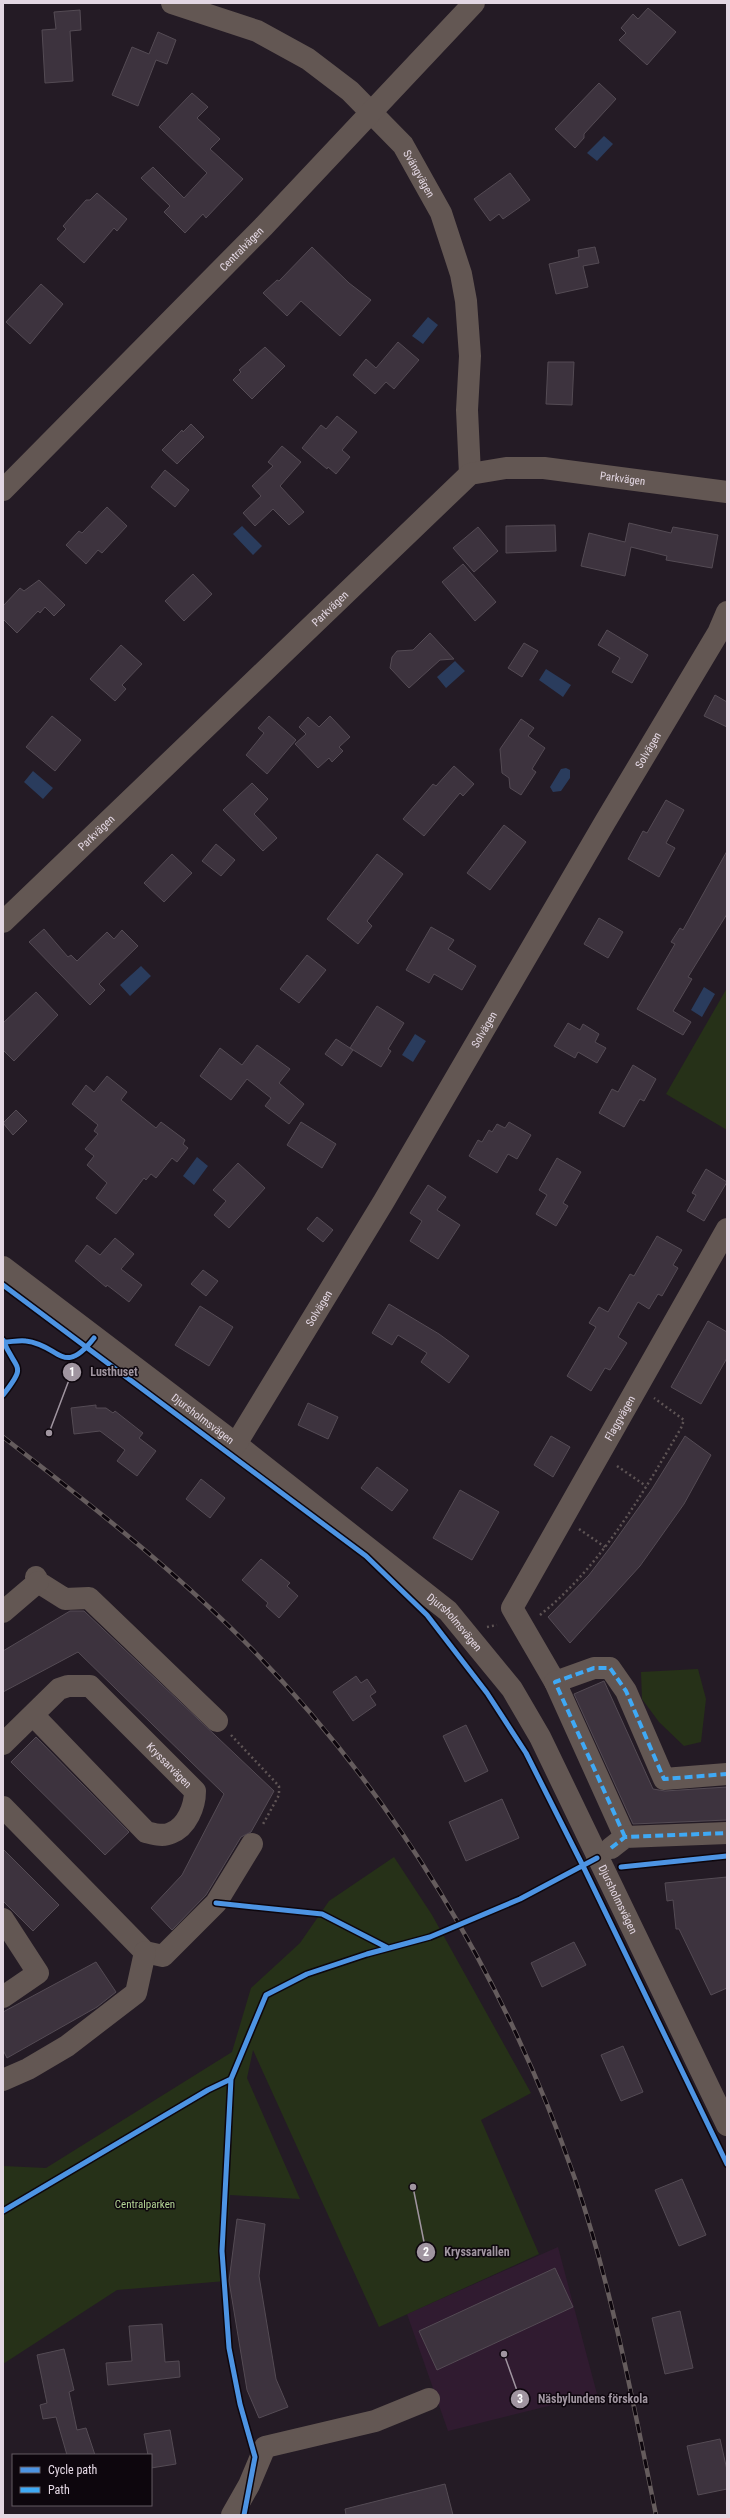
<svg xmlns="http://www.w3.org/2000/svg" width="730" height="2518" viewBox="0 0 730 2518" font-family="'Roboto Condensed',sans-serif">
<rect width="100%" height="100%" fill="#241b25"/>
<path fill="#301b30" d="M558 2247 597 2394 448 2431 407 2314Z"/>
<path fill="#263118" d="M727 988V1130L666 1094Z
M698 1669 706 1699 701 1742 684 1746 659 1722 642 1699 641 1672Z
M394 1857 432 1915 531 2093 481 2120 539 2254 379 2327 253 2050 247 2078 300 2199 230 2195 225 2259 226 2281 117 2290 3 2364V2166L46 2168 232 2052 251 1988 300 1943 329 1901Z"/>
<path fill="#2a3c5d" d="M604 136 613 144 597 161 587 153Z
M428 317 438 325 423 344 412 336Z
M242 526 262 546 253 555 233 534Z
M455 661 465 671 446 688 437 677Z
M546 669 571 685 563 697 539 680Z
M566 768 570 770V778L561 791 553 792 550 787 561 769Z
M33 771 53 788 43 799 24 782Z
M141 966 151 976 130 996 120 985Z
M704 987 715 994 702 1017 691 1010Z
M415 1034 426 1041 413 1062 402 1055Z
M197 1157 208 1166 194 1185 183 1176Z"/>
<path fill="#3d333e" stroke="#544b54" d="M648 8 676 32 647 65 619 40 626 33 621 28 633 14 638 19Z
M80 10 81 30 70 31 73 81 45 83 42 30 56 29 54 12Z
M158 32 176 40 167 64 156 60 138 106 112 95 132 47 149 54Z
M599 83 616 99 584 134V138L575 148 555 129Z
M192 93 208 107 197 118 220 139 210 149 243 179 206 218 203 214 185 233 164 212 170 206 141 178 153 167 184 198 207 173 159 127Z
M510 173 530 200 503 219 499 214 490 221 474 199Z
M97 193 127 219 117 231 114 228 84 263 57 239 66 229 63 226 86 200H90Z
M312 247 349 283 371 300 340 336 301 301 287 316 263 293 277 280 279 281Z
M595 247 599 263 583 266 588 287 556 294 549 264 579 257 578 250Z
M41 284 63 304 30 344 6 322Z
M398 342 419 360 394 389 386 382 375 394 353 375 366 359 376 368Z
M265 347 285 366 252 399 233 380 241 372 239 370Z
M548 362H574L572 405 546 404Z
M337 416 357 432 342 450 350 457 336 474 328 467 327 469 302 448 321 425 326 429Z
M191 424 204 437 177 464 162 450 182 430 183 432Z
M282 446 301 462 280 486 304 512 289 525 273 509 255 526 243 513 261 496 252 486 273 466 268 462Z
M165 470 189 490 175 507 151 487Z
M107 507 127 526 102 553 98 550 86 564 66 545 79 531 82 533Z
M629 523 671 533 673 527 718 535 712 568 666 560 667 556 631 547 625 576 581 566 589 533 625 542Z
M555 525 556 551 506 553V526Z
M478 527 498 551 474 572 453 548Z
M463 564 496 602 475 621 442 582Z
M193 574 212 594 184 621 165 601Z
M39 580 65 605 54 616 45 607 40 613 38 611 17 633 3 619V606L20 588 24 591Z
M607 630 648 655 632 683 612 672 620 658 598 645Z
M430 633 454 659 440 660 409 688 390 668 392 657 397 651 413 650Z
M524 643 538 651 522 677 508 668Z
M121 645 142 664 122 685 126 689 115 701 90 679Z
M715 695 727 702V727L704 716Z
M52 716 81 740 55 771 26 747Z
M269 716 296 740 267 774 246 755 264 733 258 728Z
M330 716 350 737 339 747 343 751 332 762 329 758 318 768 295 744 306 734 299 727 308 717 319 727Z
M521 719 534 728 528 736 545 748 532 769 536 772 521 795 510 788 509 778 502 773 500 749Z
M454 766 474 784 463 796 460 793 424 836 403 819 433 784 436 786Z
M252 783 268 799 254 814 277 838 263 851 223 810Z
M666 800 684 810 666 843 675 848 659 877 628 859 643 831 647 833Z
M504 825 526 842 490 890 467 873Z
M216 844 235 860 221 876 202 861Z
M727 851V914L688 977 692 979 673 1011 691 1022 683 1035 637 1009 675 944 671 942 680 928 683 930Z
M172 854 192 873 164 902 144 883Z
M377 854 403 874 367 921 372 926 358 944 327 919Z
M599 918 623 932 608 958 584 944Z
M431 927 454 940 448 949 476 966 462 990 434 974 429 983 406 970Z
M44 929 68 957 71 955 77 961 107 932 114 939 122 930 138 946 99 984 105 990 90 1005 29 942Z
M307 955 326 970 299 1003 280 989Z
M36 992 58 1015 14 1061 3 1050V1023Z
M377 1006 404 1023 388 1049 391 1051 381 1067 350 1048Z
M568 1023 580 1030 583 1024 599 1034 595 1042 606 1048 597 1063 578 1052 575 1058 554 1046Z
M336 1039 353 1050 342 1066 325 1054Z
M257 1045 290 1069 279 1083 304 1104 289 1124 265 1106 271 1098 247 1079 231 1100 200 1076 220 1048 242 1065Z
M633 1065 656 1079 644 1101 640 1099 624 1127 599 1113 612 1089 618 1092Z
M107 1076 127 1092 121 1100 156 1128 161 1122 185 1140 183 1144 188 1148 177 1162 172 1158 156 1178 151 1174 146 1180 144 1178 116 1214 96 1198 107 1183 87 1165 94 1156 85 1149 98 1134 94 1131 98 1125 72 1104 86 1085 94 1092Z
M16 1110 27 1121 13 1135 3 1123Z
M301 1122 336 1144 322 1168 287 1145Z
M509 1122 531 1135 517 1159 508 1154 497 1173 469 1156 478 1140 482 1142 489 1130 492 1132 497 1124 505 1128Z
M557 1158 581 1172 563 1203 568 1206 556 1226 536 1214 547 1195 539 1190Z
M238 1163 265 1188 229 1228 214 1215 226 1201 213 1190Z
M706 1169 727 1182 704 1221 687 1211 696 1195 692 1193Z
M428 1185 446 1197 437 1210 460 1225 438 1259 410 1241 422 1221 410 1213Z
M317 1217 333 1230 323 1242 307 1229Z
M657 1236 682 1250 673 1265 678 1268 662 1296 658 1294 649 1309 638 1302 618 1337 627 1343 610 1370 605 1368 591 1391 567 1376 596 1327 589 1323 599 1307 608 1312 630 1274 634 1276Z
M115 1238 134 1254 121 1269 142 1285 129 1302 107 1285 106 1287 75 1261 87 1245 100 1255Z
M203 1270 218 1281 206 1296 191 1284Z
M389 1304 439 1334 469 1356 449 1383 421 1362 427 1353 398 1335 392 1345 372 1333Z
M200 1306 233 1327 209 1366 175 1345Z
M708 1321 727 1332V1358L701 1404 671 1387Z
M308 1403 338 1417 328 1439 298 1425Z
M96 1405V1408H106L113 1413 115 1411 143 1433 139 1438 156 1451 137 1476 117 1461 125 1450 100 1431 74 1434 71 1408Z
M551 1436 570 1447 553 1477 534 1465Z
M685 1436 711 1455 684 1504 640 1566 570 1643 548 1617 589 1575 612 1545 652 1489Z
M377 1467 408 1490 392 1511 361 1488Z
M201 1479 225 1498 210 1518 186 1499Z
M460 1490 499 1512 472 1560 433 1538Z
M261 1559 290 1583 287 1586 298 1596 279 1618 266 1606 268 1603 242 1580Z
M70 1611H84L274 1791 251 1832 241 1837 206 1895 172 1930 151 1908 182 1875 224 1794 78 1652 3 1692V1651Z
M356 1676 361 1683 367 1679 376 1692 370 1696 376 1705 353 1721 333 1692Z
M604 1681 653 1789 665 1791 727 1787V1820L633 1824 574 1694Z
M466 1725 488 1771 465 1782 443 1736Z
M36 1737 129 1832 105 1855 11 1762Z
M502 1799 519 1838 466 1861 449 1822Z
M3 1849 59 1905 33 1931 3 1901Z
M727 1877V1988L711 1995 679 1929H676L673 1900 667 1901 665 1883Z
M574 1942 586 1965 542 1987 531 1963Z
M96 1962 116 1992 97 2007 7 2058 3 2050V2012Z
M623 2046 643 2092 621 2101 601 2055Z
M682 2179 706 2235 679 2246 655 2190Z
M237 2219 265 2224 259 2276 276 2379 288 2407 259 2418 247 2390 229 2281Z
M555 2268 573 2307 437 2370 419 2331Z
M680 2311 693 2368 665 2374 652 2318Z
M162 2324 165 2362 179 2361 180 2377 108 2385 106 2363 132 2361 129 2326Z
M64 2349 74 2390 69 2392 77 2430 86 2428 95 2455H67L56 2417 43 2419 40 2405 47 2403 37 2355Z
M170 2430 176 2464 151 2468V2455H148L144 2434Z
M720 2439 727 2470V2489L698 2495 687 2446Z
M445 2484 453 2515H346L345 2509Z"/>
<g fill="none" stroke-linecap="round" stroke-linejoin="round">
<path stroke="#5e5455" stroke-width="2.5" stroke-dasharray="2 3" stroke-linecap="butt" d="M617 1466 646 1486
M579 1529 605 1547
M540 1615C601 1566 642 1495 681 1428L684 1420 654 1398
M487 1627 497 1625
M231 1735 279 1786V1795L262 1826
M717 2143 727 2164"/>
<g stroke="#635753" stroke-width="22">
<path id="s1" d="M172 3 257 31 308 59 350 91 403 145 441 213 461 274 466 301 470 356 467 410 470 474"/>
<path id="s2" d="M3 490 264 226 474 3"/>
<path id="s3" d="M3 922 470 474 506 468H544L727 492"/>
<path id="s4" d="M3 1267 236 1444 448 1611 512 1689 540 1737 727 2125"/>
<path id="s5" d="M236 1444 384 1201 605 822 718 633 727 612"/>
<path d="M36 1577 38 1582 65 1599 89 1598 217 1721"/>
<path d="M3 1612 38 1582"/>
<path id="s6" d="M555 1682 512 1608 727 1229"/>
<path id="s7" d="M3 1744 59 1689 68 1686H90L195 1791C195 1806 187 1827 171 1833 163 1837 154 1834 146 1832L33 1715"/>
<path d="M3 1807 145 1952"/>
<path d="M625 1837 555 1682 594 1668H610L626 1691 664 1779 727 1774"/>
<path d="M611 1848 625 1837 727 1833"/>
<path d="M3 1919 38 1973 3 1997"/>
<path d="M145 1952 163 1956 216 1903 252 1844"/>
<path d="M3 2080 28 2069 67 2046 136 1993 145 1952"/>
<path d="M232 2515 249 2485 265 2447 375 2421 429 2399"/>
</g>
<g stroke="#655c5d" stroke-width="4.5">
<path id="rail" d="M3 1437C86 1501 168 1565 242 1639 392 1789 506 1979 575 2179 612 2288 633 2402 656 2515"/>
</g>
<use href="#rail" stroke="#0d060d" stroke-width="3" stroke-dasharray="9" stroke-linecap="butt"/>
<path stroke="#3fa9f5" stroke-width="4" stroke-dasharray="8 4" stroke-linecap="butt" d="M625 1837 555 1682 594 1668H610L626 1691 664 1779 727 1774
M611 1848 625 1837 727 1833"/>
<g stroke="#0d060d" stroke-width="8">
<path id="cycleway" d="M3 1285 366 1556 427 1615 487 1693 526 1753 583 1866 727 2164
M3 1340C16 1372 28 1363 3 1395
M4 1342C11 1342 19 1340 26 1341 60 1345 63 1378 94 1338
M621 1867 727 1856
M216 1903 322 1914 388 1948
M3 2211 208 2090 231 2079
M244 2515 255 2457 240 2404 229 2348 222 2251 231 2079 266 1995 307 1974 367 1954 430 1937 520 1899 597 1858"/>
</g>
<use href="#cycleway" stroke="#4d94e3" stroke-width="5"/>
</g>
<g text-anchor="middle" stroke-width="3" stroke-linejoin="round" paint-order="stroke">
<g font-size="11" fill="#e3d7e3" stroke="#0d060d">
<text dy="4" stroke="none"><textPath href="#s1" startOffset="309">Svängvägen</textPath></text>
<text dy="4" stroke="none"><textPath href="#s2" startOffset="339">Centralvägen</textPath></text>
<text dy="4" stroke="none"><textPath href="#s3" startOffset="801">Parkvägen</textPath></text>
<text dy="4" stroke="none"><textPath href="#s3" startOffset="453">Parkvägen</textPath></text>
<text dy="4" stroke="none"><textPath href="#s5" startOffset="807">Solvägen</textPath></text>
<text dy="4" stroke="none"><textPath href="#s3" startOffset="129">Parkvägen</textPath></text>
<text dy="4" stroke="none"><textPath href="#s5" startOffset="483">Solvägen</textPath></text>
<text dy="4" stroke="none"><textPath href="#s5" startOffset="159">Solvägen</textPath></text>
<text dy="4" stroke="none"><textPath href="#s6" startOffset="304">Flaggvägen</textPath></text>
<text dy="4" stroke="none"><textPath href="#s4" startOffset="251">Djursholmsvägen</textPath></text>
<text dy="4" stroke="none"><textPath href="#s4" startOffset="575">Djursholmsvägen</textPath></text>
<text dy="4" stroke="none"><textPath href="#s7" startOffset="222">Kryssarvägen</textPath></text>
<text dy="4" stroke="none"><textPath href="#s4" startOffset="899">Djursholmsvägen</textPath></text>
</g>
<g font-size="11" fill="#b4d695" stroke="#0d060d">
<text x="145" y="2208">Centralparken</text>
</g>
</g>
<path fill="none" stroke="#a095a0" stroke-width="1.5" d="M49 1433L72 1372M413 2187L426 2252M504 2354L520 2399"/>
<g fill="#a095a0" stroke="#0d060d" stroke-width="1.5">
<circle cx="49" cy="1433" r="4"/>
<circle cx="413" cy="2187" r="4"/>
<circle cx="504" cy="2354" r="4"/>
<circle cx="72" cy="1372" r="10"/>
<circle cx="426" cy="2252" r="10"/>
<circle cx="520" cy="2399" r="10"/>
</g>
<g font-size="12" text-anchor="middle" font-weight="bold" fill="#fff">
<text x="72" y="1376">1</text>
<text x="426" y="2256">2</text>
<text x="520" y="2403">3</text>
</g>
<g font-size="12" text-anchor="middle" font-weight="bold" fill="#a095a0" stroke="#0d060d" stroke-width="3" stroke-linejoin="round" paint-order="stroke">
<text x="114" y="1376">Lusthuset</text>
<text x="477" y="2256">Kryssarvallen</text>
<text x="593" y="2403">Näsbylundens förskola</text>
</g>
<rect width="730" height="2518" fill="none" stroke="#e3d7e3" stroke-width="8"/>
<rect x="12" y="2454" width="140" height="52" fill="#0d060d" stroke="#635a63"/>
<rect x="20" y="2467" width="20" height="6" fill="#4d94e3" stroke="#635a63"/>
<text x="48" y="2474" font-size="12" fill="#e3d7e3">Cycle path</text>
<rect x="20" y="2487" width="20" height="6" fill="#3fa9f5" stroke="#635a63"/>
<text x="48" y="2494" font-size="12" fill="#e3d7e3">Path</text>
</svg>
